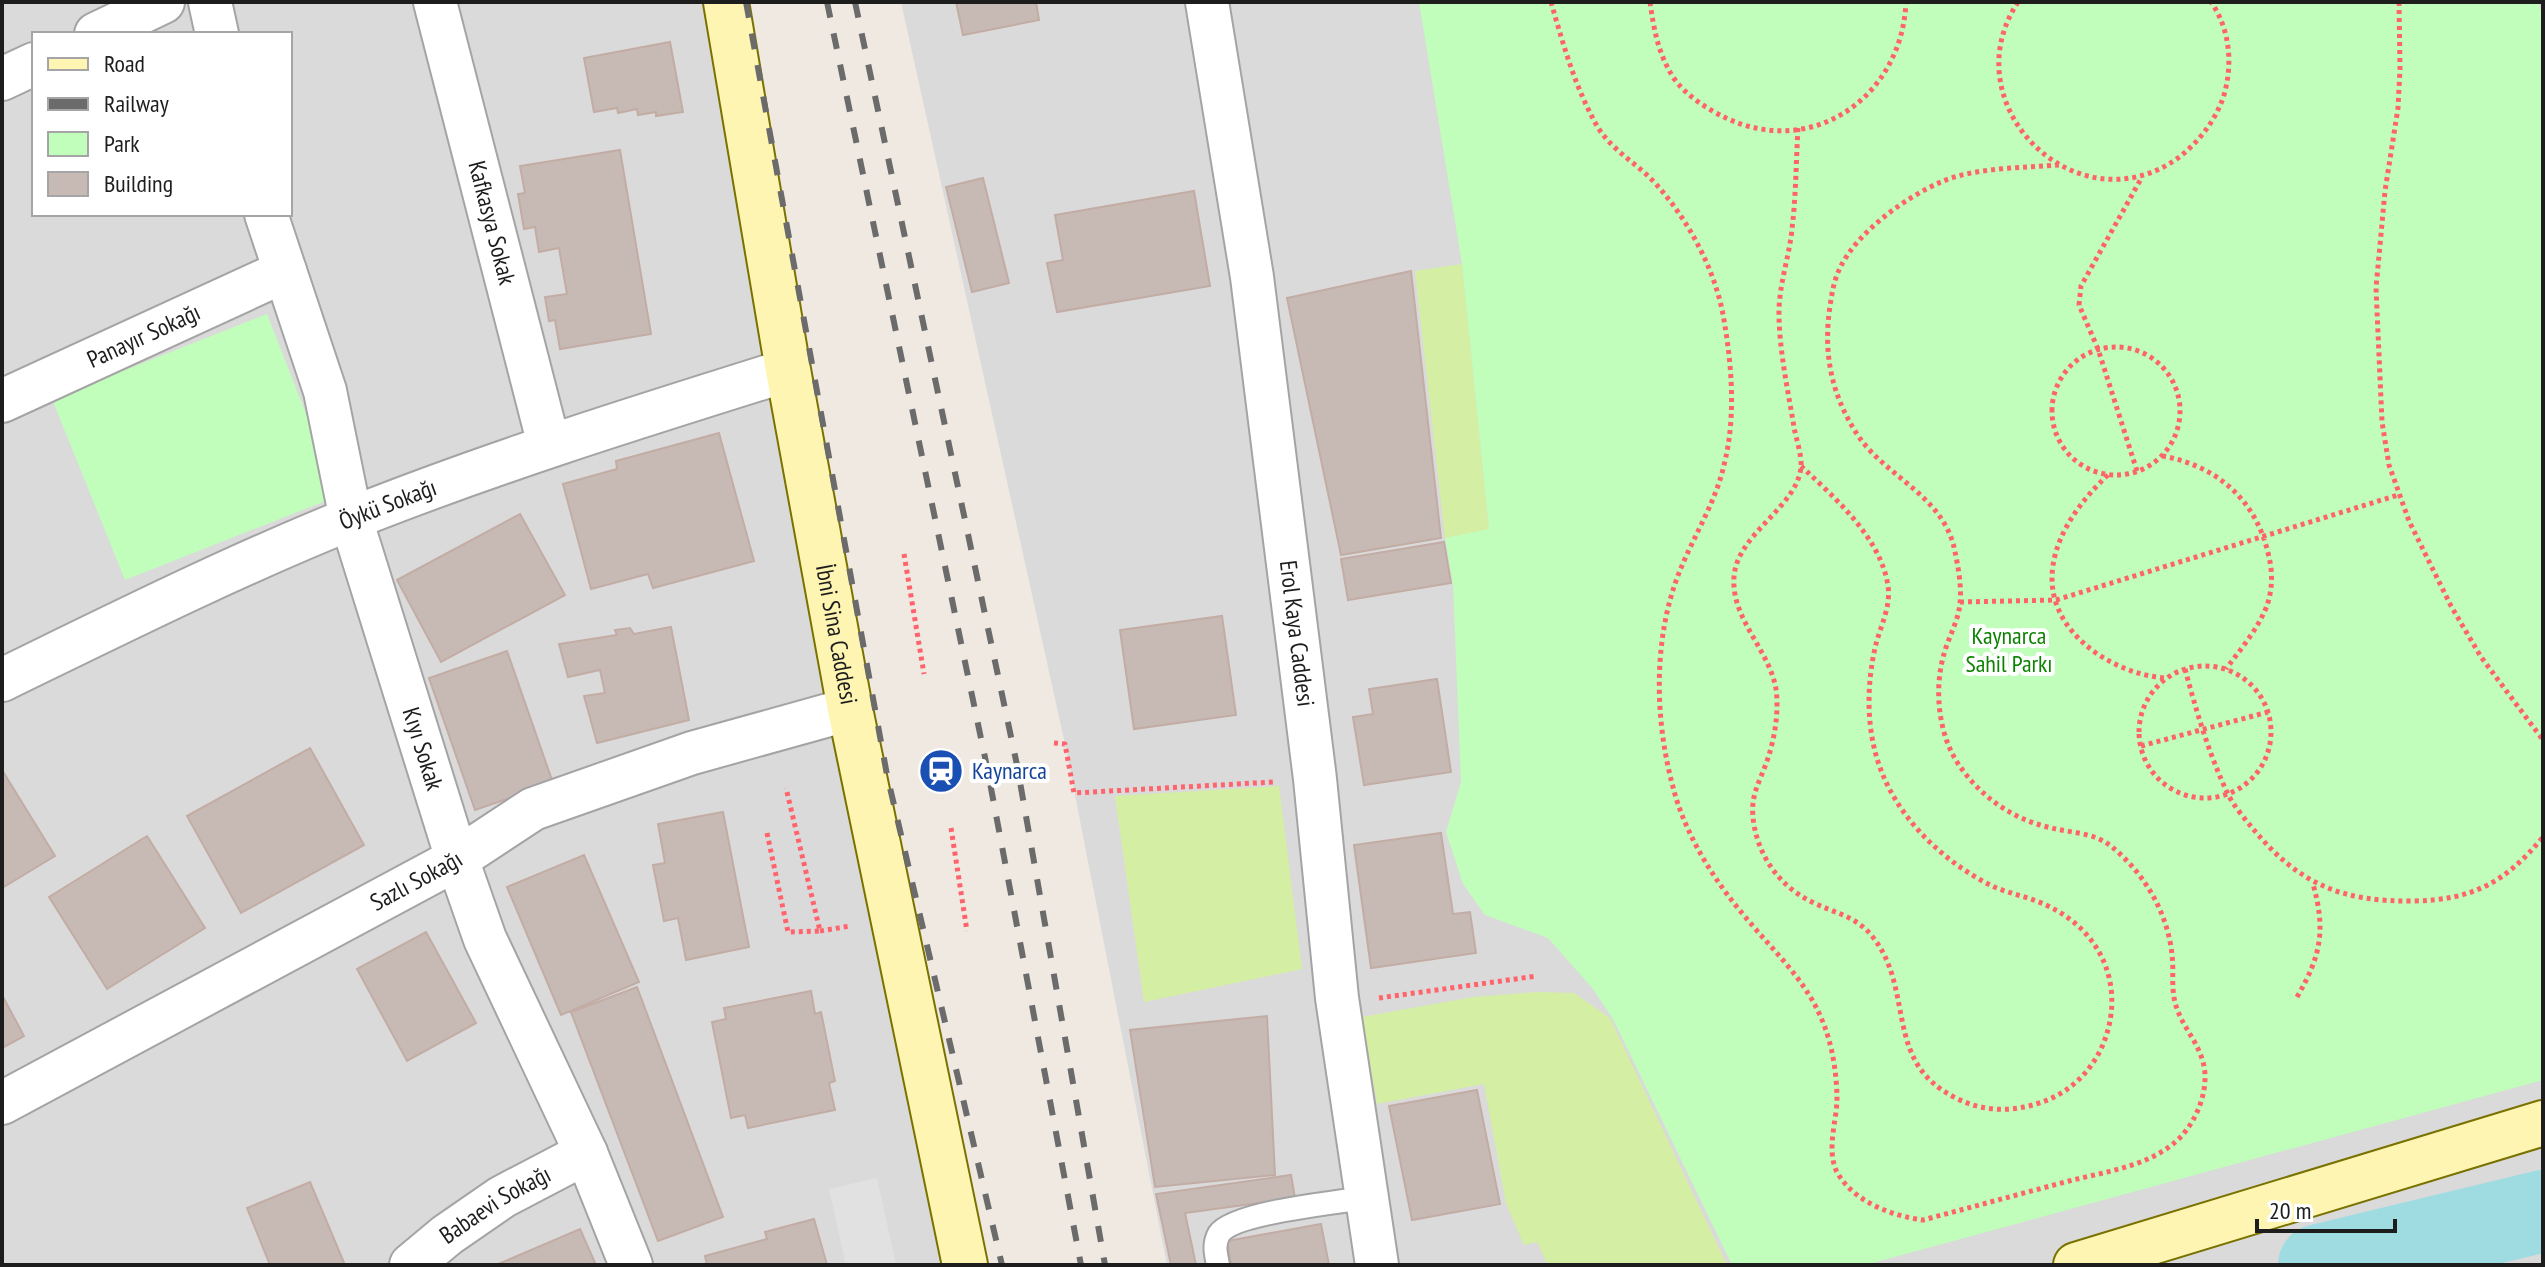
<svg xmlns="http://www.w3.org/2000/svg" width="2545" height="1267" viewBox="0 0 2545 1267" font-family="'PT Sans Narrow',sans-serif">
<rect width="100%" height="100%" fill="#efe9e2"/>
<path fill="#dbdada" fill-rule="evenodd" d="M2 2H704L771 407 833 739 941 1265H2ZM34 34H290V214H34Z
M901 2H2543V1265H1167L1065 744Z"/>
<path fill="#d4eea4" d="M1462 264 1489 530 1445 538 1415 271Z
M1279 786 1302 969 1144 1002 1115 796Z
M1537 992 1574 993 1610 1018 1727 1265H1548L1537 1242 1524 1245 1506 1203 1484 1084 1377 1104 1362 1017 1473 997Z"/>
<path fill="#c1fdbb" d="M1419 2H2538L2543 18V1080L1865 1265H1732L1613 1019 1593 989 1548 938 1485 915 1463 884 1446 832 1461 782 1453 585 1445 538 1489 529 1462 264Z
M267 314 338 496 125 580 52 399Z"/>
<path fill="#e1e1e1" d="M877 1178 896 1265H846L829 1189Z"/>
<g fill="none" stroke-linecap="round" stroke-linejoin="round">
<path stroke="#9fdce1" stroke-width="82" d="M2319 1265 2543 1211"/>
</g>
<path fill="#c7bab5" stroke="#c2aca4" stroke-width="2" d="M956 2H1036L1039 20 963 35Z
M670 42 683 112 656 116V112L638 115 637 109 618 113 617 108 594 112 584 58Z
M620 150 651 334 560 349 555 320 549 321 545 297 567 294 559 248 539 252 535 227 524 229 518 194 525 193 520 166Z
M983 178 1009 283 972 292 946 187Z
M1194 191 1210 286 1057 312 1047 263 1063 260 1055 215Z
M1411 271 1441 538 1341 555 1287 298Z
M719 433 754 561 653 588 648 574 591 589 563 484 617 469 616 461Z
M520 514 565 595 441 662 397 580Z
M1444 542 1451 583 1348 600 1341 559Z
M1222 616 1236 715 1134 729 1120 630Z
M671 627 689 720 597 743 584 696 605 693 600 670 568 677 559 644 617 635 615 630 630 628 634 634Z
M507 651 553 783 475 810 429 678Z
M1437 679 1451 772 1364 785 1353 717 1373 714 1369 689Z
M310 748 364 845 241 913 187 816Z
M2 770 55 856 2 888Z
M723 812 749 947 686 960 678 918 664 921 653 865 665 863 658 824Z
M1441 833 1453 914 1470 912 1476 953 1371 968 1354 845Z
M147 836 205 928 107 989 49 897Z
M584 855 639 982 561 1015 507 887Z
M426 932 476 1023 407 1061 357 969Z
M637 987 723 1217 658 1241 571 1012Z
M811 991 815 1014 821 1012 835 1081 829 1083 835 1110 748 1128 745 1115 731 1118 712 1022 726 1019 724 1008Z
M2 995 24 1036 2 1048Z
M1267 1016 1275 1175 1155 1187 1130 1030Z
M1477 1090 1500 1204 1412 1220 1389 1106Z
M1291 1175 1295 1198 1185 1213 1196 1265H1171L1156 1194Z
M310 1182 345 1265H270L247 1208Z
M814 1219 827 1265H707L705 1256 767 1239 765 1232Z
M1321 1224 1329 1265H1231L1227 1241Z
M580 1229 596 1265H496Z"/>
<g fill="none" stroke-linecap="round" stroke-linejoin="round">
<g stroke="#a4a4a4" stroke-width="26">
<path id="lane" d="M1218 1265C1216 1254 1213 1245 1219 1234 1233 1213 1337 1202 1366 1198"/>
</g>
<g stroke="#a4a4a4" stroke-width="46">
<g id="street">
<path d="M210 2 217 34"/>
<path id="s1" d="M435 2 549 445"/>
<path id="s2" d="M1207 2 1252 277 1315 779 1337 998 1377 1265"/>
<path d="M96 34 163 2"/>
<path d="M2 79 34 64"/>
<path id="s3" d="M266 214 325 391 351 519 457 859 485 939 586 1153 631 1265"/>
<path id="s4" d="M2 401 285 271"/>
<path id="s5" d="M2 680C117 624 231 567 350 519 493 462 641 416 788 370"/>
<path id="s6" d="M2 1103 457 859 533 809 692 753 850 709"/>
<path id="s7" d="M411 1265 447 1235 502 1197 586 1153"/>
</g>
</g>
<g stroke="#797200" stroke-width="48">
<g id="secondary">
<path id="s8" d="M726 2 788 370 850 709 965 1265"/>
<path d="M2076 1265 2543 1123"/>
</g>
</g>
<path stroke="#ff646d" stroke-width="5" stroke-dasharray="4 4" stroke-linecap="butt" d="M1551 2C1563 44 1575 87 1597 126 1612 151 1637 163 1656 184 1689 221 1716 271 1724 320 1732 367 1736 418 1724 465 1716 501 1695 534 1681 568 1653 635 1654 717 1673 787 1685 835 1715 882 1747 919 1776 954 1808 982 1824 1025 1833 1048 1837 1076 1837 1101 1836 1122 1827 1149 1836 1170 1851 1201 1892 1216 1923 1220 1972 1207 2020 1194 2069 1181 2104 1172 2144 1167 2173 1144 2192 1129 2206 1100 2205 1075 2204 1046 2181 1028 2175 1002 2171 987 2174 970 2172 955 2168 913 2144 873 2112 847 2096 833 2072 833 2052 828 2013 820 1979 796 1957 762 1938 732 1934 688 1944 654 1948 639 1956 625 1959 610 1963 590 1958 566 1954 547 1941 494 1884 476 1857 434 1831 394 1823 353 1830 306 1832 293 1834 280 1840 268 1857 232 1906 197 1941 182 1975 167 2023 168 2059 165
M1650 2C1654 30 1658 53 1673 77 1685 95 1707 109 1726 118 1814 159 1902 96 1906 2
M2018 2C1950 105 2077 230 2178 158 2199 142 2216 120 2224 95 2233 64 2230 29 2211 2
M2399 2 2400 69 2398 108 2385 191 2376 288 2382 422 2389 465 2409 521 2451 606 2481 657 2543 740
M1798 128C1796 162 1796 196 1792 229 1789 259 1778 286 1779 318 1780 354 1788 391 1794 427 1796 439 1802 455 1801 467 1797 508 1737 533 1734 577 1731 619 1769 649 1776 689 1779 711 1775 737 1768 758 1759 785 1749 795 1754 825 1760 859 1781 887 1812 902 1834 913 1856 916 1872 936 1916 990 1882 1062 1956 1098 1977 1109 2002 1112 2024 1107 2059 1100 2085 1081 2101 1049 2127 992 2105 933 2048 906 2030 897 2010 894 1992 886 1948 864 1907 827 1886 782 1866 740 1865 689 1876 644 1881 625 1891 606 1888 586 1881 538 1835 498 1801 466
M2052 411a64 64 0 1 1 128 0a64 64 0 1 1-128 0Z
M2162 456C2216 465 2256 500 2268 553 2273 571 2273 590 2266 608 2257 630 2240 650 2226 669
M2137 471 2098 349 2079 305 2081 286 2142 177
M2108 475C2052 527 2022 600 2096 653 2117 667 2140 676 2165 678
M904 554 924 674
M1960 602 2056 600 2398 495
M2139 732a66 66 0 1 1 132 0a66 66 0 1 1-132 0Z
M2185 669C2196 710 2208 751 2226 790 2232 804 2244 818 2254 830 2299 884 2342 902 2413 901 2472 900 2505 883 2543 837
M1054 743 1065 744 1074 793 1273 782
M2141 746 2268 712
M951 828 967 931
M767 833 788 932 820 931 786 788
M820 931 850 926
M2297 997C2321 956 2326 930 2313 884
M1379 998 1537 976"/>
<use href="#lane" stroke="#fff" stroke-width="22"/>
<use href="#street" stroke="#fff" stroke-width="42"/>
<use href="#secondary" stroke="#fef5b2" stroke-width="44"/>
<path stroke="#6b6b6b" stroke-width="6" stroke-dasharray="16 16" stroke-linecap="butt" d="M746 2 887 775 1002 1265
M827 2 987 767 1081 1265
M855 2 1017 765 1105 1265"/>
</g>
<defs>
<g id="station-disc" transform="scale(2.3)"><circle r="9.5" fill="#1a4fb4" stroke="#fff"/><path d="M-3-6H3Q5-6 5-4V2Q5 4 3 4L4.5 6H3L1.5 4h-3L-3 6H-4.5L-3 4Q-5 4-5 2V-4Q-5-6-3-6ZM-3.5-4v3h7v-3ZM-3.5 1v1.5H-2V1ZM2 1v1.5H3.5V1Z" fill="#fff"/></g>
</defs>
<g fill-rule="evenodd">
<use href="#station-disc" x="941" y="771"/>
</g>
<g text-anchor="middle" stroke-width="8" stroke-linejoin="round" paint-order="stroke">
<g font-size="24" fill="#1d1d1d" stroke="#fff">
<text dy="8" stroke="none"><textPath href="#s1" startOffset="228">Kafkasya Sokak</textPath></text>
<text dy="8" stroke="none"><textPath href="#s4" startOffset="156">Panayır Sokağı</textPath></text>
<text dy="8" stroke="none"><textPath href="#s5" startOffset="424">Öykü Sokağı</textPath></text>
<text dy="8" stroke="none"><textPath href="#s2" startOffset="638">Erol Kaya Caddesi</textPath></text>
<text dy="8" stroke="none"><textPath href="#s8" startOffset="642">İbni Sina Caddesi</textPath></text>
<text dy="8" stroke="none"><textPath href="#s3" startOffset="558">Kıyı Sokak</textPath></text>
<text dy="8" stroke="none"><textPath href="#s6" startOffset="470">Sazlı Sokağı</textPath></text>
<text dy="8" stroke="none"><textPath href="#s7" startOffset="104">Babaevi Sokağı</textPath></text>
</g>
<g font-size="24" fill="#0e8303" stroke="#fff">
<text x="2009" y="644">Kaynarca<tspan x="2009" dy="28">Sahil Parkı</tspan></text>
</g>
<g font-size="24" fill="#164399" stroke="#fff" text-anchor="start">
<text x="972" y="779">Kaynarca</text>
</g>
</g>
<rect width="2545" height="1267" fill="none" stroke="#1d1d1d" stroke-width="8"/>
<rect x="32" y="32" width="260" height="184" fill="#ffffff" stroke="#a5a5a5" stroke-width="2"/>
<rect x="48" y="58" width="40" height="12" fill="#fef5b2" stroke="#a5a5a5" stroke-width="2"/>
<text x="104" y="72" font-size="24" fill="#1d1d1d">Road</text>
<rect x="48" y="98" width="40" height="12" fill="#6b6b6b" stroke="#a5a5a5" stroke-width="2"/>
<text x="104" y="112" font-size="24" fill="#1d1d1d">Railway</text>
<rect x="48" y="132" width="40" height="24" fill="#c1fdbb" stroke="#a5a5a5" stroke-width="2"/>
<text x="104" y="152" font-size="24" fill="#1d1d1d">Park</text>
<rect x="48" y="172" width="40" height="24" fill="#c7bab5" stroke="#a5a5a5" stroke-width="2"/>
<text x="104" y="192" font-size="24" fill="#1d1d1d">Building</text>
<path d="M2257 1219v12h138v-12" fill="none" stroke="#1d1d1d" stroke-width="4"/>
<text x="2269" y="1219" font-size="24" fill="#1d1d1d" stroke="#ffffff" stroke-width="6" paint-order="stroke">20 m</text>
</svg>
